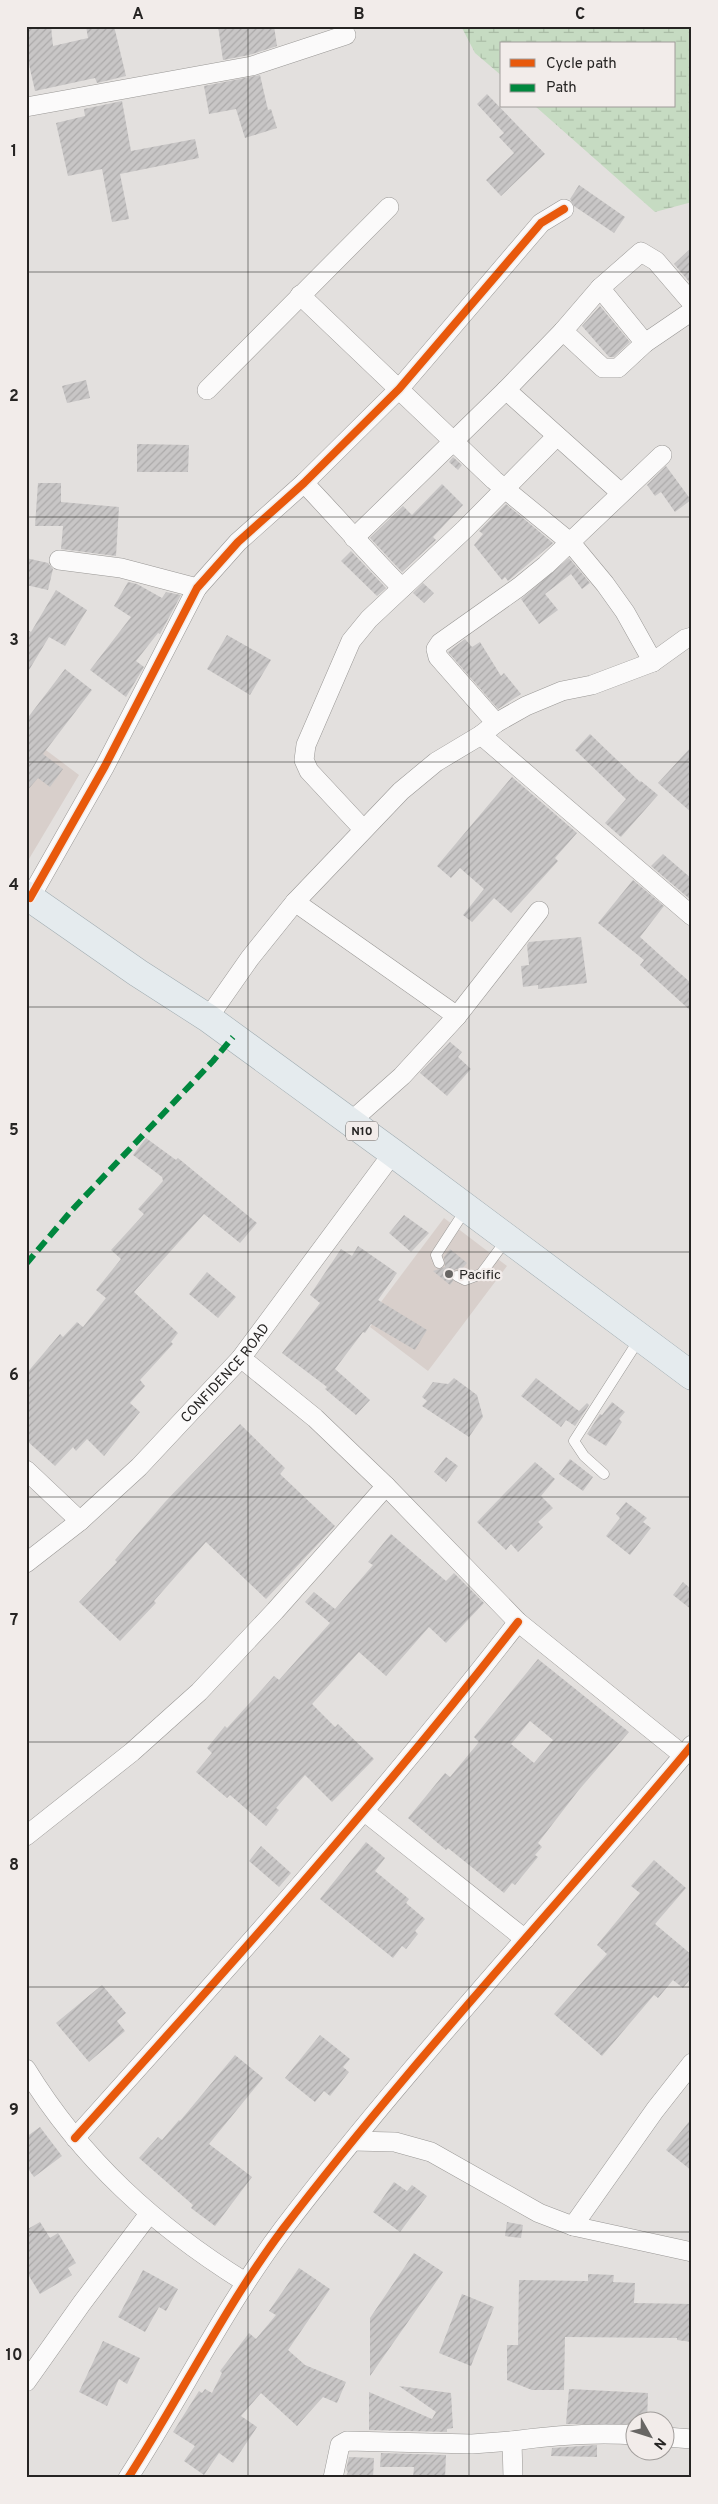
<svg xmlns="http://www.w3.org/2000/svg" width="718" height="2504" viewBox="0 0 718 2504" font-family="Overpass,sans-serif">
<defs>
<pattern id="wetland-marsh" width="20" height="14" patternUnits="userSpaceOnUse" patternTransform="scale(1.25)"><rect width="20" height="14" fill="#c6dbc2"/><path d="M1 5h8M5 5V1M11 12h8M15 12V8" fill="none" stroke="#aabca6"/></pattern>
<pattern id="building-hatch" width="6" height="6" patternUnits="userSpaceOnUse" patternTransform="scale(1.25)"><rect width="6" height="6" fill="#c8c6c6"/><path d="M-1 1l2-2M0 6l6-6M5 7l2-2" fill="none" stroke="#acaaaa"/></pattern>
</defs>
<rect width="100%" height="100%" fill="#e3e0de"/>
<path fill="#d8cfcb" d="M26 735 79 775 26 864Z
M444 1218 507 1266 428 1371 370 1327 386 1306 381 1302Z"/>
<path fill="url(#wetland-marsh)" d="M461 26H692V202L655 212 535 106H674V44H502V76L475 53Z"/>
<path fill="url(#building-hatch)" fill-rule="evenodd" d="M26 26H51L53 46 88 38 86 26H114L126 76 97 83 95 78 35 91 26 51Z
M218 26H274L277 46 249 55 223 60Z
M260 75 268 110 271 109 277 128 245 138 236 109 209 114 204 86Z
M487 94 545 154 501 196 486 180 514 153 499 137 504 133 477 104Z
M122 101 131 151 195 139 199 158 120 174 129 219 112 222 102 169 68 176 56 123 85 116 84 109Z
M579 185 625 217 614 233 574 206 570 199Z
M692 247V285L674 264Z
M600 306 630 342 614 357H609L582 326Z
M86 380 90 398 67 403 62 386Z
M137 444 189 445 188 472H137Z
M453 457 462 465 458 470 449 462Z
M666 466 691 500 675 512 661 492 655 496 647 485Z
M38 483H61V502L119 507 116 556 61 549 63 526H35Z
M442 484 463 505 433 537 436 540 402 572 370 538 403 506 412 515Z
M506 504 553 543 508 581 505 577 502 580 474 545 483 534 479 531Z
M351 551 386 588 377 596 341 561Z
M26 558 48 563 53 569 48 590 26 585Z
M569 558 590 583 582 589 571 574 545 594 558 610 539 624 521 599Z
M128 582 137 584 162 598 166 592 181 595 160 634 158 633 136 661 144 667 126 697 90 670 131 617 114 606Z
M423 583 434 593 424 603 413 593Z
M56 590 87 610 65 646 49 637 26 675V629L31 632Z
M227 635 271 660 250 695 207 669Z
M465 639 472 647 480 642 501 676 504 673 521 694 498 709 448 652Z
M65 669 92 690 43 754 63 769 50 787 38 778 26 792V720Z
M590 734 640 782 641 781 658 795 621 837 605 823 626 799 575 750Z
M692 746V813L658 783Z
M512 777 577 833 555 858 558 861 511 913 494 898 472 922 463 915 484 889 460 868 451 878 437 866Z
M663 854 692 879V901L651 866Z
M633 880 664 906 640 937 692 984V1012L640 965 644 960 598 923Z
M581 937 587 983 538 989V985L523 987 521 966 529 965 527 945 529 942Z
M450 1042 462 1052 458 1057 471 1069 447 1096 420 1073Z
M146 1138 176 1160 178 1158 257 1223 240 1243 204 1214 134 1292 178 1333 171 1342 173 1344 140 1380 145 1386 130 1403 140 1412 104 1456 87 1439 76 1451 73 1447 55 1466 26 1440V1374L60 1334 63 1337 77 1322 83 1327 106 1298 96 1290 121 1259 111 1250 144 1214 138 1209 163 1181 162 1177 133 1155Z
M404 1215 429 1233 411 1252 389 1233Z
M358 1246 397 1273 378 1300 427 1330 415 1350 371 1324 365 1333 363 1332 335 1369 370 1400 356 1415 325 1389 327 1387 282 1353 320 1303 310 1295 341 1249 352 1256Z
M450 1249 467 1263 461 1270 456 1269 451 1273 453 1281 450 1285 433 1271 445 1267 444 1257Z
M207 1272 236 1297 218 1318 189 1294Z
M454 1378 477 1395 483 1417 469 1437 422 1406 427 1401 422 1397 433 1382 448 1384Z
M536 1378 579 1411 587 1403 589 1405 575 1426 566 1420 561 1427 521 1396Z
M612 1402 625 1412 619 1419 622 1422 606 1446 587 1434 600 1414 602 1415Z
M240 1424 285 1468 280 1474 335 1526 266 1599 206 1542 154 1601 156 1603 120 1641 79 1602 117 1562 115 1560 165 1502Z
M446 1457 458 1466 446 1482 434 1472Z
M570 1459 593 1477 583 1491 559 1474Z
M535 1462 555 1479 541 1496 553 1508 538 1522 543 1527 518 1552 511 1544 506 1550 477 1522Z
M626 1502 647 1518 643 1522 651 1528 630 1555 606 1536 620 1518 616 1514Z
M391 1534 446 1581 454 1573 484 1603 446 1643 429 1627 386 1676 359 1652 312 1704 335 1727 338 1724 374 1759 332 1802 305 1775 276 1808 279 1810 266 1826 230 1795 227 1798 196 1772 212 1753 207 1748 225 1726 227 1728 274 1676 279 1680 330 1623 305 1602 314 1592 335 1609 373 1565 368 1562Z
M683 1582 692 1590V1610L673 1595Z
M538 1659 629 1732 578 1791 538 1843 542 1847 535 1855 538 1857 515 1885 512 1883 504 1893 448 1848 446 1850 408 1818 445 1773 450 1777 479 1742 474 1737ZM530 1721 553 1740 534 1763 511 1744Z
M366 1842 385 1858 375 1871 409 1899 406 1903 425 1919 415 1931 418 1934 406 1949 402 1946 393 1958 320 1899Z
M261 1846 291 1873 279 1887 249 1861Z
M654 1860 686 1888 655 1924 692 1955V1977L683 1988 673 1980 658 1998 654 1995 602 2056 554 2014 607 1954 597 1945 640 1893 631 1886Z
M102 1985 126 2013 117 2021 125 2031 89 2062 56 2023Z
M320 2035 350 2059 343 2067 349 2072 330 2096 324 2091 315 2102 285 2078Z
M235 2055 263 2078 209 2144 252 2177 215 2226 191 2208 193 2205 139 2158 158 2137 162 2140 179 2120 180 2121Z
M692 2118V2171L666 2150Z
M40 2127 62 2156 34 2177 26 2166V2137Z
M394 2182 407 2191 412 2185 427 2196 400 2232 373 2212Z
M40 2222 50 2238 58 2233 76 2263 68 2268 72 2275 40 2294 26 2271V2230Z
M507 2222 523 2225 521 2238 505 2236Z
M414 2253 443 2272 370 2376V2318Z
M299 2268 330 2289 288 2350 305 2365 346 2382 337 2403 323 2397 297 2426 261 2393 241 2416 257 2427 233 2463 219 2453 204 2475 184 2461 195 2446 173 2432 199 2391 202 2393 205 2389 212 2393 222 2373 220 2371 249 2333 256 2339 276 2315 269 2311Z
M143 2270 178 2289 166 2311 159 2307 145 2332 118 2317Z
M588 2274 614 2275 613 2282 635 2283 634 2303 692 2304V2342L677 2340V2338L565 2337 564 2390H532L507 2380V2345H518L519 2280 588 2281Z
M462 2294 494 2307 471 2366 439 2353Z
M103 2341 140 2358 127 2384 119 2379 107 2406 79 2392Z
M399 2386 451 2393 453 2428 447 2429V2432L369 2430V2392L432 2419 436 2412Z
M569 2389 648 2393 647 2422H636V2424H566Z
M597 2445V2457L551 2456 552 2448Z
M381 2453 446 2455 445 2478H413L414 2467H380Z
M349 2457 374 2458 373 2478H345L348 2472 346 2470Z"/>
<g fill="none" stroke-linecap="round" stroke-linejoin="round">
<g stroke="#999795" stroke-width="11">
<path id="lane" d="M439 1263 436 1255 466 1209
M457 1276 465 1280 481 1274 507 1239
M604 1474 584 1456 574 1441 640 1338"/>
</g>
<g stroke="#999795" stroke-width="20">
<g id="street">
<path d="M26 107 252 66 346 35"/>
<path d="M600 288 645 343"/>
<path d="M300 295 494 480 571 543 605 584 625 612 653 662"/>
<path d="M563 331 603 368H618L645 343 692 311"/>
<path d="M207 390 389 207"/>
<path d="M506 390 621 493"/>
<path d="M304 483C337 517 368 554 402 588"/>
<path d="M354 538 506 390 563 331 600 288 641 252 656 261 692 303"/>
<path d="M59 560 121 568 197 588"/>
<path d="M496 723 438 657 436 649 440 643 519 587 546 565 662 455"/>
<path d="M481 735 692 916"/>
<path d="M363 829 309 771 304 760 306 745 351 641 369 619 465 529 557 436"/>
<path d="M30 898 105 766 197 588 238 542 304 483 399 389 541 223 564 209"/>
<path d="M295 902 457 1016"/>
<path d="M208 1018 250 958 295 902 401 791 436 762 481 735 496 723 526 706 562 691 592 685 653 662 685 639 692 637"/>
<path d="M349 1123 402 1076 457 1016 539 911"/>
<path d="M241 1358 315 1418 386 1486 518 1622 683 1755"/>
<path d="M26 1470 80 1521"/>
<path id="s1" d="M26 1563 80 1521 139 1467 241 1358 393 1153"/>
<path d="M365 1812 525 1939"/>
<path d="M26 1836 132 1752 199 1692 275 1611 386 1486"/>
<path d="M26 2069C82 2160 155 2226 245 2282"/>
<path d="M75 2138C227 1969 379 1801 518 1622"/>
<path d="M353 2141 395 2142 431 2152 539 2213 573 2226 655 2110 692 2063"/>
<path d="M573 2226 692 2252"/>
<path d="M26 2382 82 2303 149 2214"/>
<path d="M666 2437 692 2439"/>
<path d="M128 2478C181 2396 224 2308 283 2229 411 2061 557 1907 692 1745"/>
<path d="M333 2478 340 2445 347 2441 472 2444 512 2441"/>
<path d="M513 2478 512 2441C554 2435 593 2432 636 2435"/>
</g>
</g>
<g stroke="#a1acb1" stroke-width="29">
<path id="primary" d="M26 895 138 973 208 1018 393 1153 692 1376"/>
</g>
<use href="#lane" stroke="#fbfafa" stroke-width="10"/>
<use href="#street" stroke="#fbfafa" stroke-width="19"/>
<use href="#primary" stroke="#e5ebee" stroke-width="28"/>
<path stroke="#00873e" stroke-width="6" stroke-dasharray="12 6" stroke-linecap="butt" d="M26 1264 72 1210 213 1061 233 1037"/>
<g stroke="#f2ecea" stroke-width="11">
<path id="cycleway" d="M30 898 105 766 197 588 238 542 304 483 399 389 541 223 564 209
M75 2138C227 1969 379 1801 518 1622
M128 2478C181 2396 224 2308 283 2229 411 2061 557 1907 692 1745"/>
</g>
<use href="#cycleway" stroke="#e8590c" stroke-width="8"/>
</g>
<path fill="none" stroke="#262423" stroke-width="1" stroke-opacity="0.55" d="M248 26V2478M469 26V2478M26 272H692M26 517H692M26 762H692M26 1007H692M26 1252H692M26 1497H692M26 1742H692M26 1987H692M26 2232H692"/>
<circle fill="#686664" stroke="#f2ecea" stroke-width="2" cx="449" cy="1274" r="5"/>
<g text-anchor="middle" stroke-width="4.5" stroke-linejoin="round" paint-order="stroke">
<rect fill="#f2ecea" stroke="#63605f" stroke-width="1" x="346" y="1121.5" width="32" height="19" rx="4"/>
<g font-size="12" font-weight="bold" fill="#262423">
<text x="362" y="1135">N10</text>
</g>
<g font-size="14" fill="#262423" stroke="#f2ecea" text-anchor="start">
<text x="459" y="1279">Pacific</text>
</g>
<g font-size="14" fill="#262423" stroke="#f2ecea">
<text dy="5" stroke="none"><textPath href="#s1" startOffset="276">CONFIDENCE ROAD</textPath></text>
</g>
</g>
<rect width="718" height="2504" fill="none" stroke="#f2ecea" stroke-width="55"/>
<rect x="500" y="42" width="175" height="65" fill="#f2ecea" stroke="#a09c9a"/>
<rect x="510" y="59" width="25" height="8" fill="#e8590c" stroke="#a09c9a"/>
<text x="546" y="68" font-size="15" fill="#262423">Cycle path</text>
<rect x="510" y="84" width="25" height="8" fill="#00873e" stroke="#a09c9a"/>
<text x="546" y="92" font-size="15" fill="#262423">Path</text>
<g transform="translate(650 2436) rotate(129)"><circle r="24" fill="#f2ecea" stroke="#a09c9a"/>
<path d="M0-4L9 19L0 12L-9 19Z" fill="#686664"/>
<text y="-8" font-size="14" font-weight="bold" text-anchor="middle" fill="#262423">N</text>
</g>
<rect x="28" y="28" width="662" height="2448" fill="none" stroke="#262423" stroke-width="2"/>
<g font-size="16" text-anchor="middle" font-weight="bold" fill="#262423">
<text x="138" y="19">A</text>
<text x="359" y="19">B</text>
<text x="580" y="19">C</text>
<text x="14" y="156">1</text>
<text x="14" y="401">2</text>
<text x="14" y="645">3</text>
<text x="14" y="890">4</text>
<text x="14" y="1135">5</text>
<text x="14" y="1380">6</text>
<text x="14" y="1625">7</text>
<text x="14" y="1870">8</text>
<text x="14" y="2115">9</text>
<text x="14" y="2360">10</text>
</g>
</svg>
